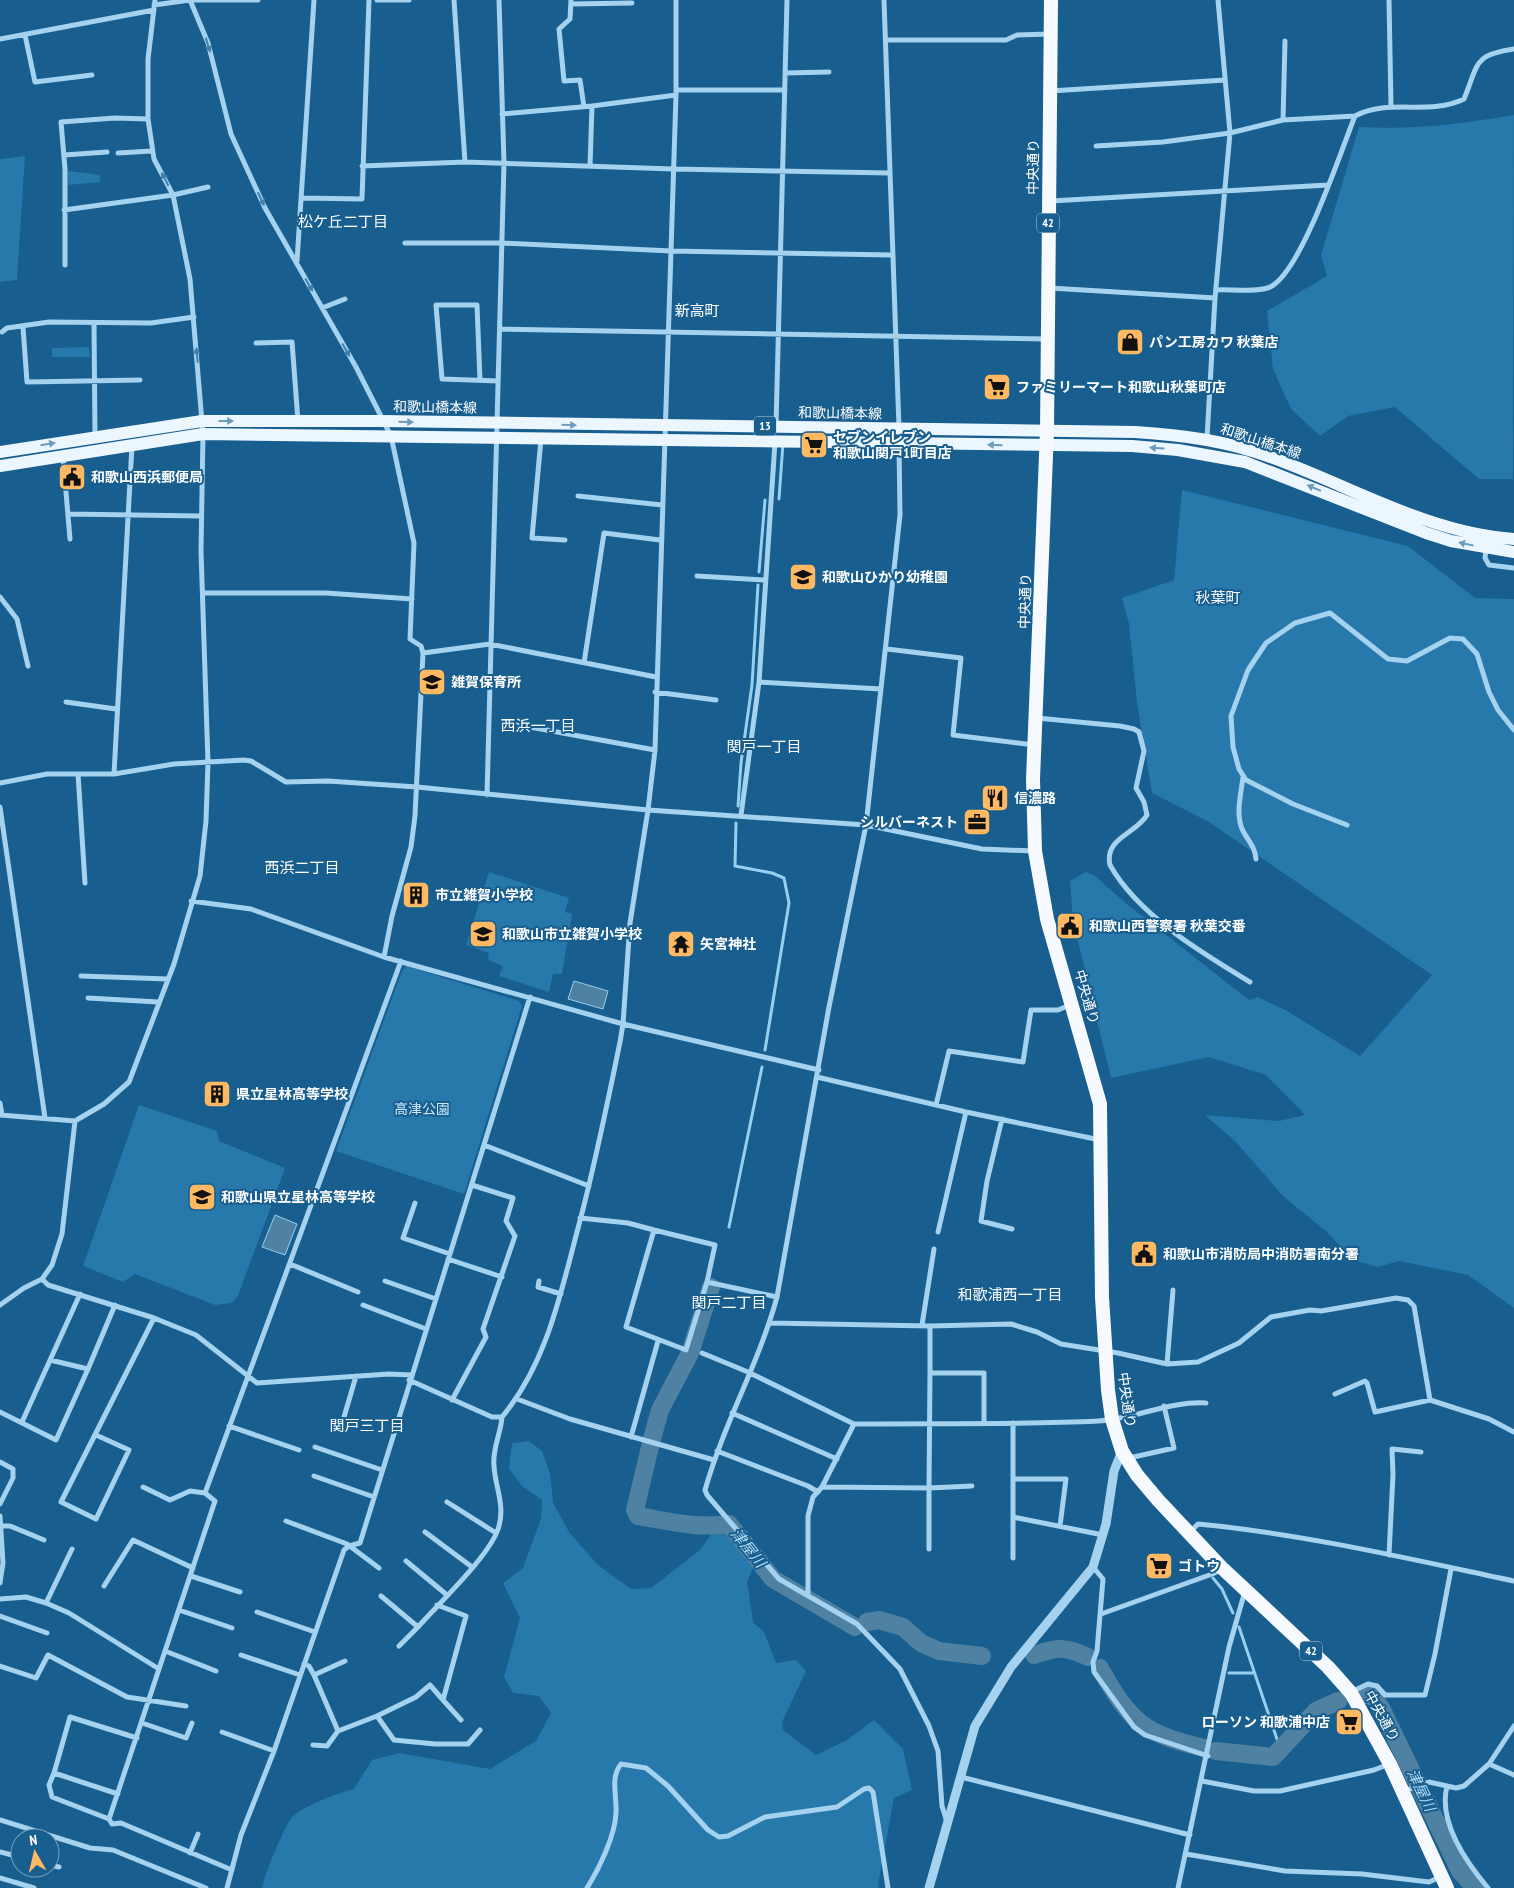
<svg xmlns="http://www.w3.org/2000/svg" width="1514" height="1888" viewBox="0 0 1514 1888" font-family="'PT Sans Narrow','Noto Sans JP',sans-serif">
<rect width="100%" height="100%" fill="#185e8e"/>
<path fill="#2778ab" d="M1514 115 1513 479H1479L1395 407 1348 416 1320 436 1291 409 1273 369 1267 311 1327 276 1321 255 1359 127C1412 130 1462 124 1514 115Z
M25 156 17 280 0 282V159Z
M68 171 100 175V182L68 185Z
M89 347 90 357H52V348Z
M1182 490 1408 546 1475 598 1514 599V1308L1468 1275 1399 1261 1378 1267 1353 1260 1328 1233 1283 1196 1236 1142 1205 1115 1279 1121 1305 1115 1266 1075 1209 1057 1111 1078 1073 921 1070 881 1086 872 1095 876 1128 905 1249 1000 1258 997 1287 1011 1360 1056 1432 975 1209 822 1152 793 1137 703 1129 624 1122 598 1174 580Z
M489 872 569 898 565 912 572 914 562 974H553L549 992 499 976 503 966 488 960 489 953 466 945Z
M406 966 519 1001 522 1006 464 1194 336 1151 402 971Z
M139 1105 217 1131 219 1141 285 1168 238 1296 231 1303 215 1305 135 1274 123 1282 83 1266Z
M529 1441 542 1451 550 1473 553 1503 569 1532 598 1565 631 1589 651 1588 700 1550 715 1529H725L754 1566 747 1582 753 1622 764 1632 776 1663 796 1660 806 1671 782 1722 783 1730 816 1755 847 1740 874 1720 903 1749 912 1790 894 1798 878 1884 879 1888H262C264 1876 285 1824 293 1816 306 1805 338 1793 354 1789L372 1760 399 1753 490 1769 536 1741 551 1713 539 1696 513 1693 504 1677 520 1618 503 1583 523 1568 541 1519 542 1500 522 1486 509 1469 512 1443Z"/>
<path fill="#4f81a3" stroke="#97cff1" d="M574 981 608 991 603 1009 568 999Z
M275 1215 297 1224 285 1255 262 1247Z"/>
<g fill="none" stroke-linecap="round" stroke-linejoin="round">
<path stroke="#97cff1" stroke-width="3" d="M779 499 783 443
M759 572 765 500
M738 806 741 763 752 685 758 585
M736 823 735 866 772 873 784 878 789 903 765 1050
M729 1227 762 1067
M1213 1578 1222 1589 1233 1613
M1239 1627 1278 1742 1286 1744
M1229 1673H1254"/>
<path stroke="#4f81a3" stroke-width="18" d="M652 1439 660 1410 690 1353 711 1287
M650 1447 635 1510 638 1516C668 1521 698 1529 729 1524L773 1579 855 1627
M867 1622 879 1620 903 1627 921 1643 939 1651 982 1656
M1034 1655C1058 1647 1065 1646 1088 1657
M1100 1668C1130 1722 1144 1734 1204 1748
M1367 1695 1373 1696 1381 1708 1460 1871 1475 1888
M1216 1751 1273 1757 1316 1711 1338 1701"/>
<path stroke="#a4d2ef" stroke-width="5" d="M190 0 208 43 231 134 265 208 356 367 391 436 414 543 410 639 421 646 423 653 415 816 411 847 392 916 384 957
M377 0H409
M454 0 465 162
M571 0 570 19 559 29 564 81 580 80 584 107
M884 0 899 428
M1389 0 1391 106
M571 4 632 3
M154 5 190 0H258
M25 35 35 82 92 75
M0 39 154 10
M886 40H1006L1017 35 1050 34
M1285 41 1283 120 1355 116
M785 73 829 72
M676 90H785
M1050 91 1225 80
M592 106 676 95
M502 114 592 106 590 166
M1096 146 1163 142 1230 133 1283 120
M118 153 152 151
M64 155 107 152
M362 166 465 162 674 169 890 173
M303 198 362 199 369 0
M1051 201 1328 185
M64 210 173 195 208 187
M405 243H502L671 251 892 255
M297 261 314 0
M65 265V169L61 122 115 118 148 119
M1050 288 1215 298
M1216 290C1229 289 1262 293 1272 286 1303 267 1340 153 1355 116 1389 98 1429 116 1464 99 1479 63 1473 55 1514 49
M322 308 345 299
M94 323 95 436
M23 327 27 382 140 380
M500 329 1047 339
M2 332 7 328 49 322 151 323 194 317
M256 343 292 342 298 421
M480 380 477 305H436L442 379 498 381
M776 426 787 0
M1207 438 1215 298 1230 133 1218 0
M541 439 532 538 565 540
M899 444 900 515 866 825 829 1007 777 1297C759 1363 724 1423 705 1490L707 1495 779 1579 857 1624 900 1669 929 1726 938 1751 942 1806 947 1822
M63 457 70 539
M578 496 662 505
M68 514 201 516
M1486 549 1485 558 1489 565 1514 568
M697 576 766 580
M203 593H326L412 599
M0 597 17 619 28 666
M887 649 961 658 953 735 1034 745
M423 653 490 644 656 677
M584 663 604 533 660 540
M759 682 881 689
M655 692 716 700
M66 702 116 709
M1037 718 1120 726 1134 729 1139 732 1144 751 1136 788 1144 802 1147 815C1136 834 1104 838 1110 865 1138 915 1202 953 1250 982
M530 727 655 750
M78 774 85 883
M114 774 132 445
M1243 777C1241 794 1235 815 1243 831 1249 842 1255 847 1256 859
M0 783 47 774H114L174 764 244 760 251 761 286 782 328 781 417 787 648 810 866 825 982 849 1034 851
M487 795 504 163 499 0
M0 807 45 1118
M741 815 759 682 775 442
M1347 825 1293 804 1246 780 1239 769 1233 747 1231 716 1248 670 1266 643 1295 623 1330 613 1388 659 1407 661 1450 638 1463 639 1477 654 1489 692 1498 710 1514 730
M191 901 251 909 384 957 623 1024 819 1070
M81 976 168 979
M88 998 158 1002
M817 1077 966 1112 1100 1140
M0 1103 2 1115
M936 1105 949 1051 1023 1062 1031 1010H1058L1070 1005
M0 1115 75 1121 104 1104 129 1082 174 964 200 876 206 821 208 763 201 551 203 434 190 279 173 195 154 159 148 119V59L155 0
M1002 1119 987 1181 981 1221 1012 1229
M484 1145 589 1186
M415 1203 403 1238 450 1254
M580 1218 628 1223 654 1230
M654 1230 715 1245 707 1282 686 1350 626 1327Z
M938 1232 966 1112
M448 1259 502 1277
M290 1264 358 1292
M42 1279 48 1285 154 1318 196 1335 257 1383 389 1374 412 1375
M385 1281 436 1299
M539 1281 538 1287 561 1294
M707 1282 777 1297
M0 1305 24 1288 42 1279 52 1265 62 1234 75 1121
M363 1305 426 1329
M770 1323 930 1326 1011 1324 1037 1332 1061 1344 1118 1353 1167 1364 1198 1362 1239 1343 1271 1317 1310 1310 1321 1311 1396 1298 1408 1300 1414 1306 1430 1400
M922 1325 934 1249
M930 1326V1373H984V1423
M702 1353 748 1372 854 1424
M50 1360 88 1369 115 1305
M1167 1364 1173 1290
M930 1373 929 1488 972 1486
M409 1380 492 1417H502C549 1361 562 1286 581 1217 596 1159 608 1101 620 1042L623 1024 630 923 648 810 655 750 676 95V0
M1335 1394 1365 1381 1367 1383 1375 1412 1430 1400 1489 1419 1514 1432
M517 1399 570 1419 714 1460
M452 1400 486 1337 483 1329 515 1236 506 1221 513 1198 472 1185
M0 1412 56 1440 88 1369
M732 1413 837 1459
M22 1422 80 1294
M1013 1423V1479
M342 1424 356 1376
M229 1426 299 1450
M96 1435 129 1450 96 1519 61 1502 154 1318
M631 1437 658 1341
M315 1447 382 1470
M717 1451 808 1486 818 1492
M1129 1458 1174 1448 1164 1406
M0 1462 13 1469V1478L0 1504
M314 1476 374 1497
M143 1487 170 1500 190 1491 205 1493
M822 1487 929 1488V1549
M447 1502 496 1533
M0 1516 3 1563 0 1583
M1013 1517 1103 1535
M286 1521 347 1544 379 1568
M2 1526H10L44 1540
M425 1532 472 1567
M1190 1532 1198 1524C1304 1534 1410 1559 1514 1581
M1389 1555 1393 1475 1392 1449 1421 1452
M1013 1558V1479H1066L1060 1526
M406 1561 447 1595
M1093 1567 1103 1579 1097 1651 1093 1662 1094 1672 1134 1727 1145 1735 1208 1756
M191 1576 240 1592
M104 1586 133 1540 193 1568
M808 1595V1516L813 1497 822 1487 854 1424C935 1423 1017 1425 1098 1421 1135 1419 1168 1401 1206 1403
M381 1596 418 1627 399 1646
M0 1599 26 1597 46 1603 72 1549
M46 1603 69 1613 159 1669
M437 1605 466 1616 443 1700 461 1720
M179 1610 232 1628
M257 1612 315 1632
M1101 1614 1215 1573 1221 1567
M0 1616 47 1633
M418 1627C438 1604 492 1554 499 1526 505 1505 495 1486 494 1466 492 1449 501 1433 502 1417
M165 1651 216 1671
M241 1655 300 1675
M304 1664 309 1666 314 1675 345 1661
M0 1666 36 1678 48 1655 127 1697 186 1706
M314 1675 338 1731 377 1716 394 1740 435 1744H468L480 1730
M1351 1692 1368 1684 1377 1686 1385 1695H1425L1435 1654 1451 1569
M377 1716 416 1697 430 1685 443 1700
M142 1723 186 1738 192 1723
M222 1732 274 1751
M313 1745 327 1746 338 1731
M1489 1764 1514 1775
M54 1773 49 1785 52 1797 109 1819 112 1824 121 1823 232 1870
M961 1777 1190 1835
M1202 1781 1254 1791H1280L1374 1770 1389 1764
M1447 1786C1438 1821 1466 1862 1488 1888
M1404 1791 1429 1782 1456 1788 1464 1786 1489 1764 1514 1726
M118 1794 54 1773 70 1717 137 1738
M109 1819 215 1501 205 1493 401 961
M0 1820 90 1848 113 1850 206 1888
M0 1852 20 1857
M190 1853 198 1834
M1186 1854 1285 1871 1362 1874 1429 1882 1440 1877
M50 1865 59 1867
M0 1878 34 1888
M227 1888 241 1835 274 1751 344 1550 349 1546 360 1543 530 997
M587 1888C599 1869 615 1836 616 1813 617 1795 610 1778 621 1764L646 1768 668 1786 708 1830 719 1837 728 1836 765 1817 837 1807 864 1789 869 1788 873 1792 888 1888
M1178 1888 1229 1647 1245 1591"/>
<path stroke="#a4d2ef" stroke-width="9" d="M929 1888 975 1726 1011 1667 1093 1567 1106 1524 1114 1471 1122 1451"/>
<path stroke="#ecf6ff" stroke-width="12" d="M0 452 202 421H382L1135 432C1183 435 1229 441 1273 458 1353 487 1428 533 1514 539
M0 466 203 434 1132 446 1178 450 1245 462 1426 533 1451 541 1514 552"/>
<path stroke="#f6faff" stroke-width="14" d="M1051 0 1047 431 1033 779 1035 851 1047 919 1100 1104 1102 1297 1108 1390 1112 1419 1122 1451 1137 1475 1158 1500 1221 1567 1328 1667 1351 1693 1390 1764 1447 1888"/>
</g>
<defs><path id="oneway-solid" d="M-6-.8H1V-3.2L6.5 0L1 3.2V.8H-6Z" transform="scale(1.25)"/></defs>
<g fill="#4281ab">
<use href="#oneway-solid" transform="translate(208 45) rotate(73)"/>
<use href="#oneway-solid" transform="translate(165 179) rotate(-117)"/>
<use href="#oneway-solid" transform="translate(261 199) rotate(65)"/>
<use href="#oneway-solid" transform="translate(309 285) rotate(61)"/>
<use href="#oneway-solid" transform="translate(346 350) rotate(60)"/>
<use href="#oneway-solid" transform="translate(197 355) rotate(-95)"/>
</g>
<g fill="#6d9bbb">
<use href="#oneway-solid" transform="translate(226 421)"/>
<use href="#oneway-solid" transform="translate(406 422) rotate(1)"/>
<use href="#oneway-solid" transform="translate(569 425) rotate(1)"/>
<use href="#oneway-solid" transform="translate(48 444) rotate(-9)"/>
<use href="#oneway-solid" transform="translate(995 445) rotate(-179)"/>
<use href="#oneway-solid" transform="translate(1157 448) rotate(-176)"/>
<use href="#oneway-solid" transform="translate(1314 488) rotate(-157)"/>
<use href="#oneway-solid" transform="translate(1466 544) rotate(-168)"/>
</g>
<defs>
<g id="shop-square" transform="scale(1.4375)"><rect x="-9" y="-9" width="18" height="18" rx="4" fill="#ffb962" stroke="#185e8e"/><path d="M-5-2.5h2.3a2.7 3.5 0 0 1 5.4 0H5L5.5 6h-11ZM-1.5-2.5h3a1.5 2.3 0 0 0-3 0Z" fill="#111"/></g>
<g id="supermarket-square" transform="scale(1.4375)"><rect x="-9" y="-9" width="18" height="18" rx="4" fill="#ffb962" stroke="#185e8e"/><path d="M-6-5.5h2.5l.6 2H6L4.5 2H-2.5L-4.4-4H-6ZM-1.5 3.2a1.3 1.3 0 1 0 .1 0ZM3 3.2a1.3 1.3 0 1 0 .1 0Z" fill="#111"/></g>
<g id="civic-square" transform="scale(1.4375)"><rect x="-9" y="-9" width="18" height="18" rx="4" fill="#ffb962" stroke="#185e8e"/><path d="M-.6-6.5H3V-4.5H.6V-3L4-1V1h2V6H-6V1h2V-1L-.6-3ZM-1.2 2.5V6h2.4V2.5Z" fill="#111"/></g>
<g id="school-square" transform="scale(1.4375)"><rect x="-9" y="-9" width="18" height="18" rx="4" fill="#ffb962" stroke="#185e8e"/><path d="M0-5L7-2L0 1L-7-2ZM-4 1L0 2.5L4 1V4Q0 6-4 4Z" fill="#111"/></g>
<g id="restaurant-square" transform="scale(1.4375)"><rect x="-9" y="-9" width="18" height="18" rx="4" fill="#ffb962" stroke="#185e8e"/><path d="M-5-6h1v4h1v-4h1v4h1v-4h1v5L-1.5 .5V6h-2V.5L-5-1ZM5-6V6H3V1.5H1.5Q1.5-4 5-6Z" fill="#111"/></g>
<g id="office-square" transform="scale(1.4375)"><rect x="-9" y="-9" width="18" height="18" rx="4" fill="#ffb962" stroke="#185e8e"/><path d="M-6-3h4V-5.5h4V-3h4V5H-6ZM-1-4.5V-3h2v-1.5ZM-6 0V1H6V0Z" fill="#111"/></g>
<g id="building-square" transform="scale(1.4375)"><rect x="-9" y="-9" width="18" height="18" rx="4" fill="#ffb962" stroke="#185e8e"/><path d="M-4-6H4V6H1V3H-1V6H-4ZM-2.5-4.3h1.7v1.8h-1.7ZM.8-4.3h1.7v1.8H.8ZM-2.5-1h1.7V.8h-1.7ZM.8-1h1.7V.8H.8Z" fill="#111"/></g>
<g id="temple-square" transform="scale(1.4375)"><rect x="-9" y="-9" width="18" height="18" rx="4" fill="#ffb962" stroke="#185e8e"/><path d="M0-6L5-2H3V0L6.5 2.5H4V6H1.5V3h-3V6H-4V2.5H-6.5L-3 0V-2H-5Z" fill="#111"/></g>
</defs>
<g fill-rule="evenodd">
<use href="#shop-square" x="1130" y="342"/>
<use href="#supermarket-square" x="997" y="387"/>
<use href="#supermarket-square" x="814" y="445"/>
<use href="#civic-square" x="72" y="477"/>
<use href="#school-square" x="803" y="577"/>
<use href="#school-square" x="432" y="682"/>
<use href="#restaurant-square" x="995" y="798"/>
<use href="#office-square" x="977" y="822"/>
<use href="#building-square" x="416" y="895"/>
<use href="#civic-square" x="1070" y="926"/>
<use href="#school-square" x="483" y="934"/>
<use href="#temple-square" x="681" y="944"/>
<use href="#building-square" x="217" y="1094"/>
<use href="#school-square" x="202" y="1197"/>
<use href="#civic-square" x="1144" y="1254"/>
<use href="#supermarket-square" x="1159" y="1566"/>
<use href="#supermarket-square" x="1349" y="1722"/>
</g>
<g text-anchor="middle" stroke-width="4" stroke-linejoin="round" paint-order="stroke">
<g fill="#185e8e" stroke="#bacfdd" stroke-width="1">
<rect x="1037" y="213.5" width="22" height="19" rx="4"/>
<rect x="754" y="416.5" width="22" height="19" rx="4"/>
<rect x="1300" y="1641.5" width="22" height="19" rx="4"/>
</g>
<g font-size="12" font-weight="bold" fill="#fff">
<text x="1048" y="227">42</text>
<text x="765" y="430">13</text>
<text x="1311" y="1655">42</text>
</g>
<g font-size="14" fill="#fff" stroke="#185e8e">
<text transform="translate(1033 167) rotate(-89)" y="5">中央通り</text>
<text transform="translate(435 407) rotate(1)" y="5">和歌山橋本線</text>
<text transform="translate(840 413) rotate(1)" y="5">和歌山橋本線</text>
<text transform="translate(1261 441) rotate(18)" y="5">和歌山橋本線</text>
<text transform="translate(1025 601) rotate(-88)" y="5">中央通り</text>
<text transform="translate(1087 997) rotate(74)" y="5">中央通り</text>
<text transform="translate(1127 1400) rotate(82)" y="5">中央通り</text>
<text transform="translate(1382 1716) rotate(61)" y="5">中央通り</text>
</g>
<g font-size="14" font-weight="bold" fill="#fff" stroke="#185e8e" text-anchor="start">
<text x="1149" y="347">パン工房カワ 秋葉店</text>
<text x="1016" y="392">ファミリーマート和歌山秋葉町店</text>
<text x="833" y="442">セブンイレブン<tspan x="833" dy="16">和歌山関戸1町目店</tspan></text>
<text x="91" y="482">和歌山西浜郵便局</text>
<text x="822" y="582">和歌山ひかり幼稚園</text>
<text x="451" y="687">雑賀保育所</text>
<text x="1014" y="803">信濃路</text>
<text x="958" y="827" text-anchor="end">シルバーネスト</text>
<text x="435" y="900">市立雑賀小学校</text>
<text x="1089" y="931">和歌山西警察署 秋葉交番</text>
<text x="502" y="939">和歌山市立雑賀小学校</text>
<text x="700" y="949">矢宮神社</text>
<text x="236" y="1099">県立星林高等学校</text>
<text x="221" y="1202">和歌山県立星林高等学校</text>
<text x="1163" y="1259">和歌山市消防局中消防署南分署</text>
<text x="1178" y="1571">ゴトウ</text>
<text x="1330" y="1727" text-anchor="end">ローソン 和歌浦中店</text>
</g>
<g font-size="14" fill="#cae8fb" stroke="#185e8e">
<text x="422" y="1114">高津公園</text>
</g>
<g font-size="15" fill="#fff" stroke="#185e8e">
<text x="343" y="227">松ケ丘二丁目</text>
<text x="697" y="316">新高町</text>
<text x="1218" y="603">秋葉町</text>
<text x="538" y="731">西浜一丁目</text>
<text x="764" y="752">関戸一丁目</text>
<text x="302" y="873">西浜二丁目</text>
<text x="1010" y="1300">和歌浦西一丁目</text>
<text x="729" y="1308">関戸二丁目</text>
<text x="367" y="1431">関戸三丁目</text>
</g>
<g font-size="15" font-style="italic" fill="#b0dbf6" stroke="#185e8e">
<text transform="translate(748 1548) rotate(51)" y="5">津屋川</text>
<text transform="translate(1421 1790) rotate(64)" y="5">津屋川</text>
</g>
</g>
<g transform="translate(35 1853) rotate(352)"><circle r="24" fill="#185e8e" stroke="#749ebb"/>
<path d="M0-4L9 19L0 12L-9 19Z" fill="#ffb962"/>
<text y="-8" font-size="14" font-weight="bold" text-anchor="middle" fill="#ffffff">N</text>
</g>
</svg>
